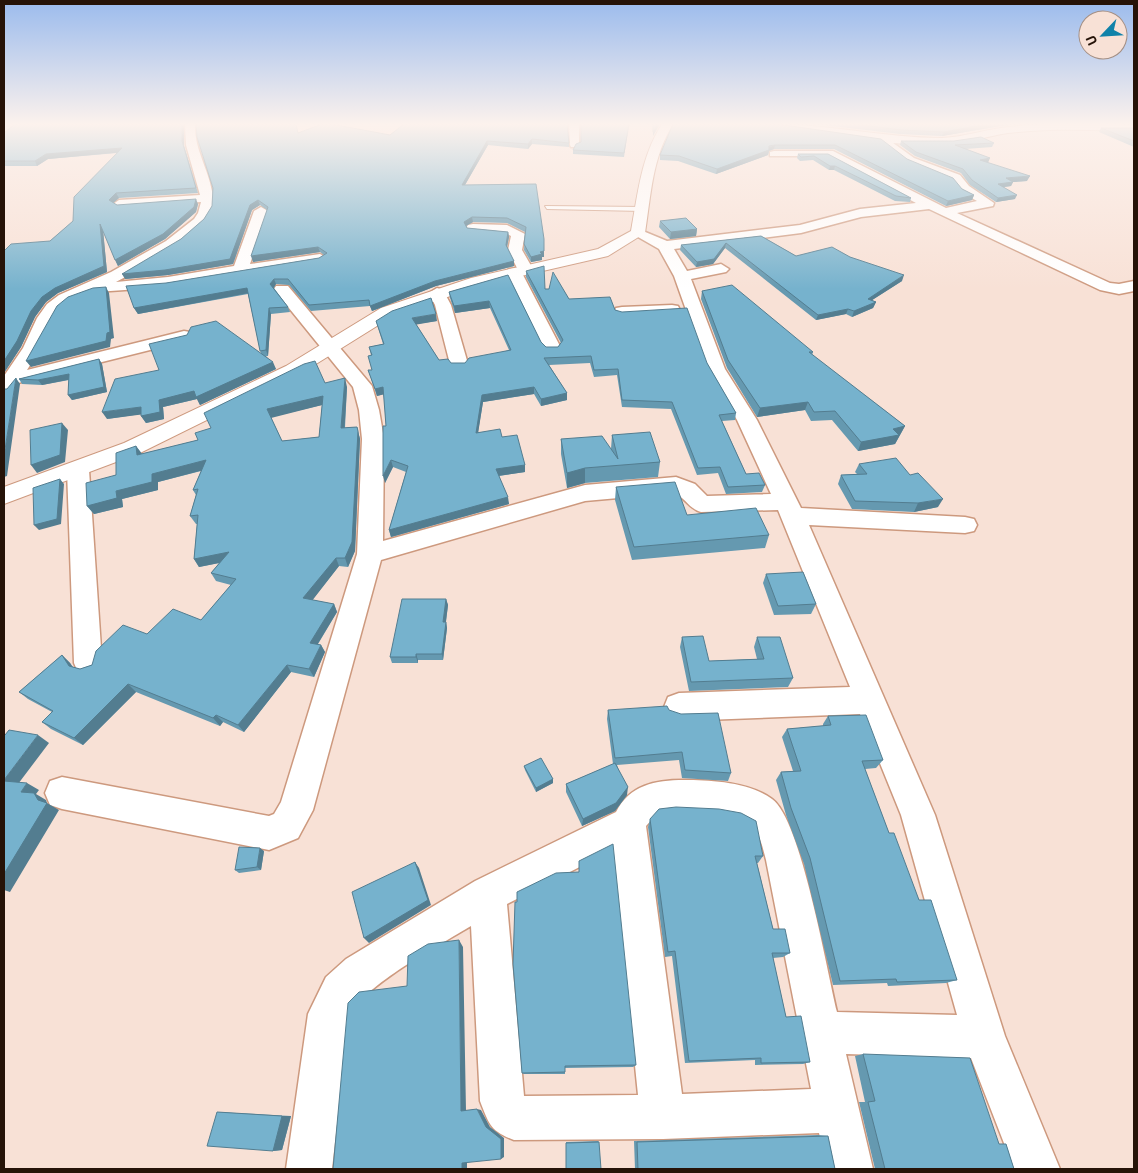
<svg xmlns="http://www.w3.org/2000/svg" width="1138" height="1173" viewBox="0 0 1138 1173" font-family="'Titillium Web',sans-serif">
<rect width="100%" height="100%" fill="#f8e1d6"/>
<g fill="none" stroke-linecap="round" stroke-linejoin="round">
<g stroke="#cd997e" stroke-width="2">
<path id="service" d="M545 206 643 207 646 209 643 211 547 209Z"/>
</g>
<g stroke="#cd997e" stroke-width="3">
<path id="minor" d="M185 124H195C194 148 208 168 212 191 214 198 214 207 211 213 200 238 140 269 116 282L168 277 234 266 254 211 261 207 268 211 250 264 320 254 327 258 320 262 168 287 96 292 71 302 59 311 41 348 27 370 184 331 190 332 193 336 190 340 18 383 11 393 4 395V376L23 348 37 318 47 304 59 295 111 272 166 241 194 219 198 213 201 202 119 208 113 204 119 200 200 195 186 145Z
M569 124H579V147H571L570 145Z
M882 135 914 158 960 175 969 186 994 203 993 206 957 213 1110 283 1119 284 1134 281V291L1119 294 1100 290 929 209 861 217 801 233 674 249 687 271 721 264 729 269 726 272 691 279 725 369 757 420 801 508 965 517 974 519 977 525 974 531 965 533 809 525 935 815 1005 1036 1060 1169H1014L971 1058 846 1054 873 1169H827L819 1133 663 1139 514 1140C490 1131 489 1124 480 1101L471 926C440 945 364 985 349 1016L332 1169H286L308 1014 326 977 346 959 475 881 616 812C630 785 655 780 684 780 711 780 749 782 772 799 801 819 827 971 837 1012L957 1015 901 815 860 714 679 721 668 717 664 707 668 697 679 693 850 687 778 510 701 512C689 509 685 497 674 493L585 501 381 560 313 810 298 838 269 850 62 809 50 805 45 793 50 781 62 777 269 816 274 814 281 802 357 554 362 439 359 410 353 387 276 292 274 289 276 286H288L372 386 379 410 384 439 383 541 585 485 676 477 695 484 707 496 771 494 737 420 707 369 674 276 659 249 631 233 638 229 667 241 800 225 860 209 916 203 827 156H770V152L774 151H833L946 208 977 201 961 192 952 181 906 162 878 140V136ZM673 813C693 813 739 812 753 828 761 837 763 849 766 860L811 1089 682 1094 646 826 656 815ZM613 850 638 1095 524 1096 507 904Z
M473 224 507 225 525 234 522 250 533 269 530 272 522 273 561 348 558 352H546L543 348 506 272 509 269 517 268 508 250 511 236 505 233 468 231 466 228 468 225Z
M437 288 443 290 451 305 468 364 466 368H452L450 364 435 305 429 293Z
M672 305 678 306 680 310 678 314 622 317 616 316 614 312 616 308 622 307Z
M78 463 86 465 89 470 102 663 98 672 88 675 78 672 74 663 67 470 70 465Z"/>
</g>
<g stroke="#cd997e" stroke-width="2">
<path id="tertiary" d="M662 124H673C652 158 651 195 645 233L608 256 482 285 393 316 300 374 140 453 4 504V487L124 443 286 366 381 308 471 278 598 249 631 231C638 193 641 157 662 124Z
M772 124C829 124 885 138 942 138 965 137 986 129 1009 127 1050 122 1093 123 1134 125V131C1092 130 1050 128 1008 133 987 136 966 144 944 144 888 147 832 135 777 127Z"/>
</g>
<use href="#service" fill="#fff" fill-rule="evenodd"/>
<use href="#minor" fill="#fff" fill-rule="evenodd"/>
<use href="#tertiary" fill="#fff" fill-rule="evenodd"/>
</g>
<path fill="#6599b0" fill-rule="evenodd" d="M404 124 569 143V147L532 144 528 149 488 145 465 185 544 239V257H542V260L531 262 524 250 525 232 507 223 473 222 466 226 467 228 508 232 509 237 507 247 514 266 436 286 372 311 370 306 311 311 289 285 276 284 274 288 288 307 290 312 271 314 268 356H266L276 369 200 405 197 399 163 407 164 419 146 423 141 416V414L107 419 261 354 248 294 138 314 134 308 166 283 319 258 324 255 320 252 253 262 267 210 260 205 252 210 233 264 168 275 125 279 181 239 204 219 212 206 213 188 298 133 390 135Z
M629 124 624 157 573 154V150L581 143Z
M777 124 907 159 974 195 972 200 946 206 834 149H774L769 151 768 155 716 174 678 161 660 160V155Z
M815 124H1019L1000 126 942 136 900 134Z
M1101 128H1134V147L1099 132Z
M4 133 184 146 198 193 119 198 113 203 117 205 198 204 196 212 165 239 118 266 103 231 107 272 58 293 46 302 35 317 21 347 4 373V251L50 241 73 221 117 153 48 159 37 166H4Z
M901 141 994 143 992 147 965 149 988 163 1027 181 1013 182 1011 186 1004 187 1015 199 996 202 970 185 961 173 915 156 900 145Z
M798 154H828L911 198 910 202 895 201 834 170H829L813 160 800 161 797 158Z
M660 221 697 229 696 236 670 239 659 227Z
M761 236 796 256 850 257 902 281 872 300 876 302 873 308 852 317 846 314 816 320 725 248 713 264 696 267 680 250 681 245Z
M526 271 545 289 569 299 615 310 707 363 736 413 735 420 722 421 746 474 765 485 762 492 726 494 718 473 697 475 671 409 622 407 617 375 594 377 590 363 549 365 567 393V400L541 406 534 394 483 402 478 432 502 437 525 465V472L499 476 509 504 391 537 389 530 406 472 393 467 385 483 386 426 384 394 377 396 368 370H372L371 355 369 347 383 344 376 321H437L416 324 439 360 451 363H465L509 350 490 308 455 313 450 298 449 292 508 275 541 342 546 347H558L561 343 526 277Z
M702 291 813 352 812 355 905 426 895 444 858 451 832 420 811 421 805 410 757 417 727 368 701 299Z
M99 359 102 364 107 392 72 400 68 395 69 380 42 385 22 384 19 379Z
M325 383 347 387 345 428 357 427 360 439 355 551 348 567 339 566 312 600 334 604 337 612 318 644 321 645 325 652 314 677 291 672 244 732 223 722 220 726 136 692 83 745 51 729 42 722 52 712 28 699 19 692 62 655 70 663 73 667 80 669 92 665 147 634 201 620 231 585 216 581 211 573 219 563 199 567 194 559 197 524H196L190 516 196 495 193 490 201 471 158 482V490L122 499 123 507 94 514 87 506 116 475 136 446 142 454 198 440 211 428ZM322 405 319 437 282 441 271 417Z
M612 435 660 462 658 477 585 483 567 488 561 454V439L611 449Z
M859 464 938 507 914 512 852 509 838 484 841 475 857 474 855 472Z
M616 487 687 515 769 535 765 548 632 560 615 500Z
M766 574 816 604 811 614 774 615 763 583Z
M446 599 448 605 446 622 447 628 443 660H418V663H392L390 657Z
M682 637 709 661 757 659 754 647 757 637 793 678 788 687 689 691 680 647Z
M608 710H669L731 773 728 781 682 778 679 760 617 765 627 795 615 811 582 826 566 792V784L613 764 607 719Z
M828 716 883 760 876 768 865 769 889 833 919 900 957 980 946 983 888 986 887 983 833 985 804 864 786 815 776 780 781 772 793 771 782 737 787 729 823 726V724Z
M524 766 553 779V783L536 792 525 770Z
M650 819 763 856 758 863H757L773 929 790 953 783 957 773 958 786 1017 810 1062 803 1064 755 1065V1060L685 1063 672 956 665 957 648 827Z
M264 851 261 870 239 873 235 870Z
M579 861 636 1065 633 1067 565 1068V1074H524L522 1073 517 902 579 872Z
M863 1054 999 1144H1006L1014 1169H873H875L859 1102H865L855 1056Z
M217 1112 291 1116 282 1150 273 1151Z
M818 1135 828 1136 835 1169H635L634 1141Z
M598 1141 599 1142 566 1169V1142Z"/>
<path fill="#537d90" d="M182 124H184V146L198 193 182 141Z
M658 124H660L653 136V132Z
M987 124H1019L1000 126 942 136 944 132Z
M532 139V144L528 149V144Z
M487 141 488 145 462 190V185Z
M775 145 774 149 769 151 768 155 716 174 717 169Z
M122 148 124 152 48 159 37 166 35 161 46 154Z
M990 158 988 163 980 160Z
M830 166H835L834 170H829Z
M1030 176 1027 181 1013 182 1011 186 996 188 998 184 1006 178Z
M116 193 119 198 111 205 109 200Z
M974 195 972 200 946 206 948 201Z
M1017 195 1015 199 996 202 998 198Z
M196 199 198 204 196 212 165 239 118 266 115 260Z
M258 200 260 205 252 210 233 264 168 275 125 279 122 274Z
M472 217 473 222 464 227V222Z
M100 224 103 229 107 272 58 293 46 302 35 317 21 347 4 373V361L31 311Z
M697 229 696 236 670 239 671 232Z
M508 232 509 237 506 251V245Z
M726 243 725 248 713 264 696 267 697 262Z
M318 247 320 252 253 262 251 256Z
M544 251V257H542V260L531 262V257L540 252Z
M514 261V266L436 286 372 311 370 306 435 281Z
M904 275 902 281 866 304 868 299Z
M274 279 276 284 272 290 270 284Z
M106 287 109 293 114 338 111 339 110 347 31 367 26 361Z
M247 288 249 293 138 314 134 308Z
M489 301 490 308 455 313 454 306Z
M876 302 873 308 852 317 854 311Z
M269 308 271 314 268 356 266 350Z
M848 309 846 314 816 320 818 315Z
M436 314 437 321 414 325 412 318Z
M99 359 102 364 107 392 72 400 68 395Z
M273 362 276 369 200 405 197 399 163 407 164 419 146 423 141 416 159 400Z
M69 374 72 379 42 385 38 380Z
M16 378 20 384 7 476 4 477V456Z
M345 378 347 387 344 436 341 428Z
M383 387 385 394 377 396 375 389Z
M534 387V394L483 402 477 440 476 433 482 395Z
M567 393V400L541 406V399Z
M323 396 326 404 271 418 267 409Z
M808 402 805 410 757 417 760 408Z
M141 407 145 414 107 419 102 412Z
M62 423 68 430 65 462 37 473 31 465Z
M905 426 895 444 858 451 861 442 893 429Z
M357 427 360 439 355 551 348 567 345 558Z
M136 446 142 454 137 455Z
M206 460 211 468 158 482V490L122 499 123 507 94 514 87 506 152 474Z
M391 460 393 467 385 483 383 476Z
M525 465V472L497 476 496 469Z
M585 468V483L567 488V473Z
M60 479 64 484 61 524 39 530 34 525Z
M508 497 509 504 391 537 389 530Z
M943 499 938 507 914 512 918 503Z
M229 552 234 560 199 567 194 559Z
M336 558 339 566 308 606 303 598Z
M446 599 448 605 445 628 443 622Z
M334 604 337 612 314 650 310 643Z
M446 622 447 628 443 660 442 654Z
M321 645 325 652 314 677 309 669Z
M416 654 418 660V663L416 657Z
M62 655 70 663 77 674 69 666Z
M287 665 291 672 244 732 238 725Z
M128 684 136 692 83 745 74 738Z
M216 715 223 722 220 726 213 718Z
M38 735 49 743 15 788 4 781V780Z
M553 779V783L536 792V788Z
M27 783 39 790 36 794 46 800 47 803 59 810 10 892 4 890V874L21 792Z
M628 787 627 795 615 811 582 826 583 819Z
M260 848 264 851 261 870 257 867Z
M415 862 419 868 431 905 369 943 364 938Z
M459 940 463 947 466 1111H461Z
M477 1109 481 1110 490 1127 504 1138V1157L501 1159Z
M282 1116H291L282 1150 273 1151Z
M467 1161V1169H462V1163Z"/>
<path fill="#76b2cd" stroke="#537d90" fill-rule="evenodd" d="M15 124H182V141L196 188 116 193 109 200 117 205 196 199 194 207 163 234 115 260 100 224 104 266 55 288 42 297 31 311 17 341 4 361V251L11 244 50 241 73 221 74 197 122 148 46 154 35 161H4V133Z
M196 124H296L298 133 322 124H331L390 135 404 124H567L569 143 532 139 528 144 487 141 462 185 536 184 544 239V251L540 252 542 254 531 257 524 244 526 227 507 218 472 217 464 222 467 228 508 232 506 245 514 261 435 281 370 306 369 300 309 305 288 279H274L270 284 288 307 269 308 266 350 260 351 247 288 134 308 126 286 166 283 319 258 327 253 318 247 251 256 268 207 258 200 250 205 230 259 165 270 122 274 181 239 204 219 212 206 213 188 197 137Z
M581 124H629L624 153 573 150 576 144 581 142Z
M653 124H658L653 132Z
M673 124H777L881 139 907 159 953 178 962 189 974 195 948 201 835 145H775L769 146V150L717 169 679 156 660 155Z
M854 124H987L944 132 901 130Z
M1101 128H1134V141Z
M981 137 994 143 955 145 990 158 980 160 1030 176 1006 178 1013 182 998 184 1017 195 998 198 972 180 963 169 916 152 901 141H954Z
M798 154H828L911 198 896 196 835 166H830L814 156 801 157Z
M686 218 697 229 671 232 660 221Z
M761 236 796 256 832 247 850 257 904 275 868 299 876 302 854 311 848 309 818 315 726 243 714 259 697 262 681 245Z
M544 266 545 289H549L553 272 569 299 610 297 615 310 622 312 687 308 707 363 736 413 719 415 746 474 759 473 765 485 728 487 720 467 698 468 672 402 622 400 618 369 594 370 591 356 544 358 567 393 541 399 534 387 482 395 476 433 500 429 502 437 517 435 525 465 496 469 508 497 389 530 408 466 391 460 383 476V426H386L383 387 375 389 368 370H372L368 356 372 355 369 347 384 344 376 321 392 311 431 298 436 314 412 318 439 360 448 359 451 363H465L469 358 511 350 489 301 454 306 449 292 508 275 541 342 546 347H558L563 340 526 271Z
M732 285 813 352H809L905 426 893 429 899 435 861 442 835 411 814 412 808 402 760 408 728 360 702 291Z
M106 287 110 332 107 333 106 341 26 361 57 306 68 297 93 288Z
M216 321 273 362 196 397 194 391 159 400 160 412 141 416V407L102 412 115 379 159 370 149 344 187 335 191 327Z
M99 359 104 387 68 395 69 374 38 380 19 379Z
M315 361 325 383 345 378 341 428 357 427 358 431 352 542 345 558H336L303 598 334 604 310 643 321 645 309 669 287 665 238 725 216 715 213 718 128 684 74 738 42 722 53 711 19 692 62 655 69 666 80 669 92 665 96 651 123 625 147 634 173 609 201 620 236 579 211 573 229 552 194 559 198 515 190 516 198 489 193 490 206 460 152 474V482L116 491 117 498 87 506 86 483 116 475V453L136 446 137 455 198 440 195 433 211 428 204 413 304 364ZM323 396 319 437 282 441 267 409Z
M16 378 4 456V389H7Z
M62 423 60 455 31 465 30 430Z
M650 432 660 462 585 468 567 473 561 439 602 436 618 459 612 435Z
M896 458 910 475 918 473 943 499 918 503 855 501 841 475 867 474 859 464Z
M60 479 57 519 34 525 33 488Z
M675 482 687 515 756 508 769 535 634 547 616 487Z
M803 572 816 604 778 606 766 574Z
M402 599H446L443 622H446L442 654H416V657H390Z
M703 636 709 661 764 659 757 637H780L793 678 691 682 682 637Z
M667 706 669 710 681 714 718 713 731 773 685 770 682 752 615 758 608 710Z
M866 715 883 760 862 761 889 833H894L919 900H931L957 980 897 982 896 979 840 981 810 858 791 808 781 772 801 771 787 729 831 725 828 716Z
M9 730 38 735 4 780V735H5Z
M541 758 553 779 536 788 524 766Z
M615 763 628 787 616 803 583 819 566 784Z
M4 781 27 783 21 792 34 793 38 800 47 803 4 874Z
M676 807 719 809 741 813 756 821 763 856H755L773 929H785L790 953H772L786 1017 801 1016 810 1062 761 1063V1058L689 1061 675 951 668 952 650 819 659 809Z
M613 844 636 1065 565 1066V1072L522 1073 513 964 515 902H517V892L556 873 579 872V861Z
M239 847 260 848 257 867 235 870Z
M415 862 428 900 364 938 352 892Z
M459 940 461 1111 477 1109 486 1127 501 1139V1159L462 1163V1169H333L348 1003 359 992 407 986 408 956 428 944Z
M863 1054 970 1058 999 1144H1006L1014 1169H885L868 1102 875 1101Z
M217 1112 282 1116 273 1151 207 1146Z
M828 1136 835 1169H638L637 1142Z
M599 1142 601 1169H566V1143Z"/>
<linearGradient id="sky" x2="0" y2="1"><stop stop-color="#9bbbed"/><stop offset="0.43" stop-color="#fcf2ed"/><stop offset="1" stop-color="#fcf2ed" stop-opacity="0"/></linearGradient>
<rect width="1138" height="289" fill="url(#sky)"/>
<rect width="1138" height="1173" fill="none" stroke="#261308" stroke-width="10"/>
<g transform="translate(1103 35) rotate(245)"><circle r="24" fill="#f8e1d6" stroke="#a48f84"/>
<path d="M0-4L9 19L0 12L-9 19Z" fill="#1082a9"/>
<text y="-8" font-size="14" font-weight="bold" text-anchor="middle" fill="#261308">U</text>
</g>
</svg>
